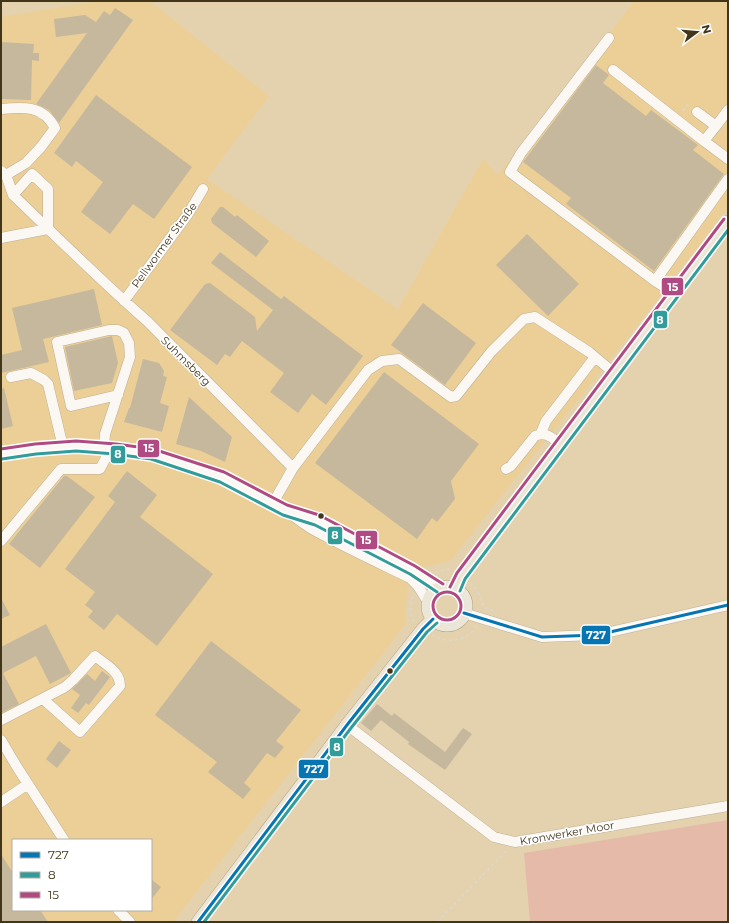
<svg xmlns="http://www.w3.org/2000/svg" width="729" height="923" viewBox="0 0 729 923" font-family="Montserrat,sans-serif">
<rect width="100%" height="100%" fill="#e4d2af"/>
<path fill="#ebcf97" fill-rule="evenodd" d="M99 1H150L269 96 207 179 398 309 483 159 498 175 596 46 607 37 634 1H728V207L654 304 450 561 427 566 407 590 405 625 173 922H1V17ZM13 840H151V910H13Z"/>
<path fill="#e5baa8" d="M728 820V922H530L524 853Z"/>
<path fill="#c6b89c" d="M115 8 133 20 59 123 49 110 36 104 87 33 56 37 54 19 85 15 96 22 104 11 110 15Z
M1 42 34 44 33 53H39V61L32 60 31 100 1 99 2 69H1Z
M596 65 609 75 603 83 646 116 651 110 698 145 693 150 724 174 654 271 566 204 571 198 523 162Z
M96 95 192 167 154 219 133 204 110 234 81 212 103 182 76 161 72 167 54 153Z
M220 207H223L235 217 237 215 269 241 256 257 212 223 211 219Z
M527 234 579 284 548 316 496 265Z
M220 252 281 299 284 296 363 356 326 405 312 394 298 413 270 392 284 373 242 341 230 357 225 354 217 365 170 330 205 284 210 283 255 317 257 331 273 310 211 263Z
M94 289 102 325 43 339 49 362 1 373V355L22 350 12 308Z
M423 303 476 343 445 385 391 345Z
M112 336 118 363 112 383 74 391 65 347Z
M143 359 159 363 164 371 163 376 167 377 160 403 169 406 162 432 124 422 129 408H130Z
M384 372 479 444 451 481 455 499 437 522 432 518 417 539 315 463Z
M4 388 13 426 1 429V389Z
M189 397 232 437 225 462 201 451 176 444Z
M127 471 157 495 140 517 213 574 157 646 117 614 104 630 88 617 93 611 85 605 95 592 65 569 115 502 108 496Z
M64 476H67L95 497 40 568 9 544Z
M1 598 10 615 1 619Z
M46 624 71 673 50 684 36 656 3 673 19 704 1 713V647Z
M211 641 301 710 276 741 284 747 275 758 267 753 244 783 251 789 243 799 208 772 217 762 155 715Z
M102 671 110 677 89 705 86 703 78 713 71 708 80 695 72 689 87 674 95 681Z
M377 704 392 716 394 713 445 752 463 728 472 734 445 770 408 744 409 742 381 720 371 731 361 723Z
M59 741 71 750 57 768 46 759Z
M1 854 13 873V910H40L48 922H3L1 918Z
M151 879 161 887 151 900Z"/>
<g fill="none" stroke-linecap="round" stroke-linejoin="round">
<g stroke="#beaf94" stroke-width="11">
<path id="minor" d="M609 38 521 153 510 172 655 281
M613 70 704 141
M1 109C23 107 43 105 55 128L41 147 26 163 6 175
M697 112 716 126 728 110
M716 126 704 141 728 159
M1 171 6 175 13 195
M1 238 48 229V189L32 174 13 195C57 237 101 281 147 321L293 468 273 503
M674 293 655 281 728 179
M124 301 188 214 203 189
M11 377 31 373 44 380 48 384 63 447
M541 433 546 421 595 357
M104 448 105 434 130 357 129 343 124 333 118 330H109L57 342 71 406 118 395
M1 454C26 450 51 446 76 446 146 447 214 469 275 503 288 511 299 521 312 529 344 547 377 562 410 578L418 586 428 602
M293 468 368 370 382 361 399 359 451 397 456 396 491 352 524 319 535 317 589 352 614 373
M506 469 511 466 535 436C546 431 552 438 560 444
M295 513 317 520 413 570 440 588
M1 541 61 469H100L111 448
M464 613 542 637 597 635 728 605
M1 720 65 687 73 680 95 656C106 665 120 671 120 686L80 732 43 699
M347 725 494 837 515 842 728 806
M1 740 17 767 64 840
M1 802 28 784
M118 910 130 922"/>
</g>
<g stroke="#b2a382" stroke-width="14">
<path id="major" d="M428 606a19 19 0 1 1 38 0a19 19 0 1 1-38 0Z
M455 589 461 576 728 222
M198 922 347 725 423 629 433 619"/>
</g>
<path stroke="#ddd7cc" stroke-width="1.5" stroke-dasharray="3 3" stroke-linecap="butt" d="M683 111 687 105 689 106
M435 573 444 570 452 569
M470 583C478 590 482 597 483 607L497 612
M413 596C410 605 408 616 415 622
M432 635C445 644 469 642 476 626
M437 922 507 850"/>
<use href="#minor" stroke="#fbf8f3" stroke-width="10"/>
<use href="#major" stroke="#ece6d8" stroke-width="13"/>
<g stroke="#fff" stroke-width="6">
<path id="bus-1" d="M464 613 542 637 597 635 728 605
M198 922 347 725 423 629 433 619"/>
</g>
<g stroke="#fff" stroke-width="6">
<path id="bus-2" d="M2 459 36 454 76 451 115 454 151 459 220 482 283 515 315 525 410 574 437 592
M460 591 465 579 728 230
M204 922 351 728 427 632 437 623"/>
</g>
<g stroke="#fff" stroke-width="6">
<path id="bus-3" d="M1 449 35 444 76 441 116 444 153 449 224 472 287 505 319 515 415 566 443 584
M450 587 457 573 724 219
M433 606a14 14 0 1 1 28 0a14 14 0 1 1-28 0Z"/>
</g>
<use href="#bus-1" stroke="#0775b2" stroke-width="3"/>
<use href="#bus-2" stroke="#319c99" stroke-width="3"/>
<use href="#bus-3" stroke="#af4b82" stroke-width="3"/>
</g>
<g fill="#41351a" stroke="#fff" stroke-width="1.5">
<circle cx="321" cy="516" r="3.5"/>
<circle cx="390" cy="671" r="3.5"/>
</g>
<g text-anchor="middle" stroke-width="3" stroke-linejoin="round" paint-order="stroke">
<g font-size="11" fill="#41351a" stroke="#fff">
<text transform="translate(164 245) rotate(-54)" y="4">Pellwormer Straße</text>
<text transform="translate(186 361) rotate(45)" y="4">Suhmsberg</text>
<text transform="translate(567 833) rotate(-10)" y="4">Kronwerker Moor</text>
</g>
</g>
<g stroke="#fff" stroke-width="1.5">
<rect x="661" y="277" width="23" height="19" rx="4" fill="#af4b82"/>
<rect x="653" y="310" width="15" height="19" rx="4" fill="#319c99"/>
<rect x="137" y="439" width="23" height="19" rx="4" fill="#af4b82"/>
<rect x="110" y="445" width="16" height="19" rx="4" fill="#319c99"/>
<rect x="327" y="526" width="16" height="19" rx="4" fill="#319c99"/>
<rect x="355" y="530" width="23" height="20" rx="4" fill="#af4b82"/>
<rect x="581" y="625" width="30" height="20" rx="4" fill="#0775b2"/>
<rect x="329" y="737" width="15" height="20" rx="4" fill="#319c99"/>
<rect x="298" y="759" width="31" height="20" rx="4" fill="#0775b2"/>
</g>
<g font-size="11" text-anchor="middle" font-weight="bold" fill="#fff">
<text x="673" y="291">15</text>
<text x="660" y="324">8</text>
<text x="149" y="452">15</text>
<text x="118" y="458">8</text>
<text x="335" y="539">8</text>
<text x="366" y="544">15</text>
<text x="596" y="639">727</text>
<text x="337" y="751">8</text>
<text x="314" y="773">727</text>
</g>
<rect width="729" height="923" fill="none" stroke="#41351a" stroke-width="4"/>
<rect x="12" y="839" width="140" height="72" fill="#ffffff" stroke="#b3aea3"/>
<rect x="20" y="852" width="20" height="6" fill="#0775b2" stroke="#b3aea3"/>
<text x="48" y="859" font-size="12" fill="#41351a">727</text>
<rect x="20" y="872" width="20" height="6" fill="#319c99" stroke="#b3aea3"/>
<text x="48" y="879" font-size="12" fill="#41351a">8</text>
<rect x="20" y="892" width="20" height="6" fill="#af4b82" stroke="#b3aea3"/>
<text x="48" y="899" font-size="12" fill="#41351a">15</text>
<g transform="translate(697 32) rotate(74)" stroke="#ffffff" stroke-width="3" paint-order="stroke">
<path d="M0-3L7 15L0 10L-7 15Z" fill="#41351a"/>
<text y="-6" font-size="11" font-weight="bold" text-anchor="middle" fill="#41351a">N</text>
</g>
</svg>
